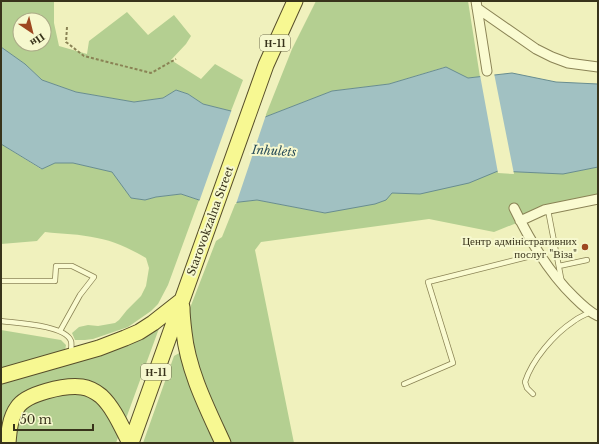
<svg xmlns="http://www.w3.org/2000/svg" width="599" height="444" viewBox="0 0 599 444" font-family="'Libre Baskerville',serif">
<rect width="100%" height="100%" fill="#f0f1bd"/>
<path fill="#b4cf91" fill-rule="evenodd" d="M1 1H54V23L59 46 87 54 89 41 127 12 148 35 174 15 191 36 186 44 171 60 201 79 215 64 243 80 231 111 203 104 188 94 176 90 163 98 134 102 76 92 42 80 25 64 1 47ZM20 20H44V44H20Z
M316 1H468L480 77 468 78 445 67 389 84 332 91 265 117 292 49Z
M1 144 41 169 55 163H73L113 172 131 198 145 200 156 197 181 194 199 200 168 285 158 304 151 311 128 327 93 339 85 340H75L72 333 79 327 88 325 98 326 115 323 119 320 127 310 141 296 146 286 149 268 146 258C131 249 114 241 97 238 80 234 62 234 45 232L37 241 1 244Z
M598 167V199L529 218 494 232 429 219 261 242 255 250 294 443H227L205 394 189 330 190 308 216 241 222 237 236 202 257 200 325 213 405 173 498 171 572 172Z
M161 323 124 424 103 394 34 391 1 443V380Z
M1 330 61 340 66 345 65 351 1 371Z
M181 352 219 443H143L174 356Z
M81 390 98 399 120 432 116 443H12L16 419 28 402Z"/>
<path fill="#a1c1c2" stroke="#688d90" d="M1 47 25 64 42 80 76 92 134 102 163 98 176 90 188 94 203 104 231 111 265 117 332 91 389 84 446 67 468 78 512 73 556 82 598 84V167L563 174 498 171 469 183 420 194 392 193 386 200 375 204 325 213 257 200 222 204 211 201 199 200 181 194 156 197 145 200 131 198 112 172 73 163H55L42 169 1 144Z"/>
<path fill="#f0f1bd" d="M494 73 514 174 498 173 480 75Z
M232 109 266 115 236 204 222 206 210 203 199 202Z"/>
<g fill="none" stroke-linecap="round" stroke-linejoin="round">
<g stroke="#8a8355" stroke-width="6">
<path id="lane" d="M548 210 562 283
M559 266 587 260
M1 281H55L56 266H72L94 277 80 295 60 331
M1 321C16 323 65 325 71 341 72 344 71 350 71 354
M404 384 453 363 428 282 539 254
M533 394 527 388 525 382C532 360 554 334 574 321 579 317 585 315 590 312"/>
</g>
<g stroke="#8a8355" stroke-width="11">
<path id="street" d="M476 1 487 71
M477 8 536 49 552 57 568 63 598 67
M514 208C530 241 548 272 574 297 581 304 589 312 598 316
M520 221 544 210 598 199"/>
</g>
<g stroke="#574e2a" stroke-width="17">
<path id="primary" d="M182 307C182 315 183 324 184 332 188 371 207 408 223 443
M1 376 99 348 125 338 139 332 153 323 181 301
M8 443C9 431 10 418 17 408 26 393 65 385 82 387 89 388 96 392 101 396 114 408 122 428 130 443
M131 443 266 65 295 1"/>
</g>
<path stroke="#8a8355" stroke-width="2" stroke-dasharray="3 2" stroke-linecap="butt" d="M67 27 66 42 84 56 151 73 176 59"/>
<use href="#lane" stroke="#fafbd1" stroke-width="4.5"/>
<use href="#street" stroke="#fafbd1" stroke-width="9"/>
<use href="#primary" stroke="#f7f892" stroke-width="15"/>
</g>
<circle fill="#9e4821" stroke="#f6f8ce" stroke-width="1.5" cx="585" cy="247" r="4"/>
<g text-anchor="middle" stroke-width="4" stroke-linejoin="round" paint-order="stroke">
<g fill="#f6f8ce" stroke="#716e51" stroke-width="1">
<rect x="260" y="35" width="30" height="16" rx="3"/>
<rect x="141" y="364" width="30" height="16" rx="3"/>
</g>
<g font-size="10" font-weight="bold" fill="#38331b">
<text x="275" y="47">Н-11</text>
<text x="156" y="376">Н-11</text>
</g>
<g font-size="11" fill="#38331b" stroke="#f6f8ce">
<text transform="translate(210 221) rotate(-70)" y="4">Starovokzalna Street</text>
</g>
<g font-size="11" fill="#38331b" stroke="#f6f8ce" text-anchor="end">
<text x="577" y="245">Центр адміністративних<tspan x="577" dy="13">послуг "Віза"</tspan></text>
</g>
<g font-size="12" font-style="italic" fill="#294d59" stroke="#f6f8ce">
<text transform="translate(274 151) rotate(3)" y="4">Inhulets</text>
</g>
</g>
<rect width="599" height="444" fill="none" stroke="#38331b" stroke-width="4"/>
<g transform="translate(32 32) rotate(145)"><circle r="19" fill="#f6f8ce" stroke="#aaa986"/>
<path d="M0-3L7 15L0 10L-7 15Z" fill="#9e4821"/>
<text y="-6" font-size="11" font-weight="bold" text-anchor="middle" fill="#38331b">Пн</text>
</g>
<path d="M14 424v6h79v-6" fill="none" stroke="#38331b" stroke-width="2"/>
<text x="20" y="424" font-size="12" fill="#38331b" stroke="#f6f8ce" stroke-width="3" paint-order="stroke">50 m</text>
</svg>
